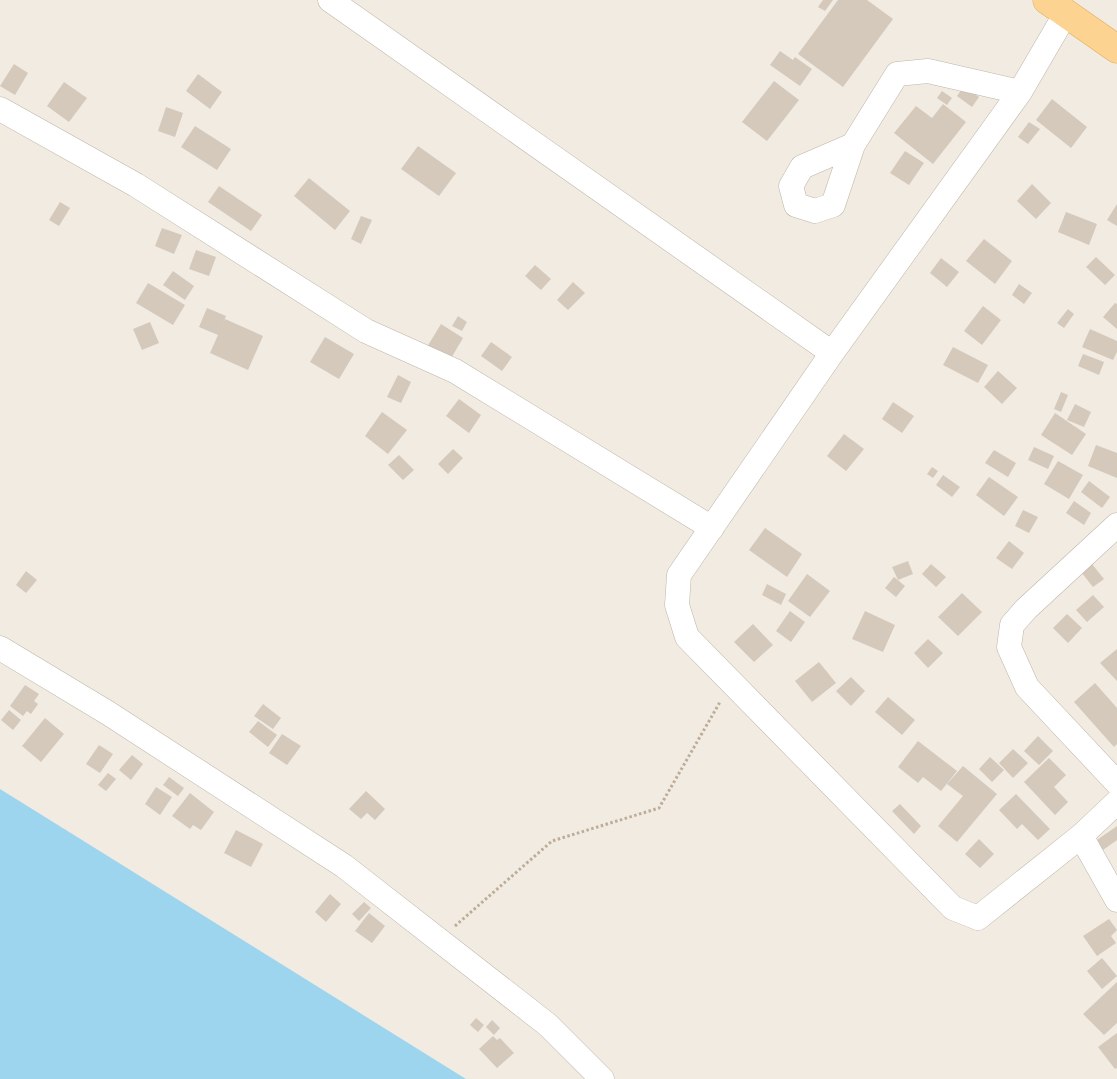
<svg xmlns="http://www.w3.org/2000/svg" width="1117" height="1079" viewBox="0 0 1117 1079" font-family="'Open Sans',sans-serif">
<rect width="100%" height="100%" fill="#f1ebe2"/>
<path fill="#9ed5ee" d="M0 789 466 1079H0Z"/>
<path fill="#d5c9bb" d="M823 0H833L825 11 818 7Z
M838 0H867L893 19 843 87 798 54Z
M780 51 793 60 795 57 812 69 800 86 770 65Z
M14 64 28 73 15 95 0 86Z
M198 74 222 92 210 109 186 91Z
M774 81 799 100 767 141 742 122Z
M64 82 87 98 69 122 47 106Z
M964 86 979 97 972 107 957 96Z
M942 91 952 98 947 105 937 98Z
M1052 99 1087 127 1071 148 1036 120Z
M943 104 966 122 933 164 894 133 916 106 932 118Z
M166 107 183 113 175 137 158 131Z
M1029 122 1040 129 1028 144 1018 137Z
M195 126 231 149 217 170 181 147Z
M418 146 456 173 439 196 401 169Z
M905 151 924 163 909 185 890 173Z
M309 178 350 211 335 230 294 196Z
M1032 184 1051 203 1036 219 1017 201Z
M219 186 262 215 251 231 208 202Z
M60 202 70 208 59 226 49 220Z
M1117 204V226L1107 220Z
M1066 212 1097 224 1089 245 1058 232Z
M361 216 372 220 361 244 351 239Z
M162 228 182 235 174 254 155 246Z
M984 239 1012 261 995 284 966 261Z
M196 250 216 257 209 276 189 269Z
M1096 257 1115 275 1105 285 1086 267Z
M941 258 959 272 947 287 930 273Z
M535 265 551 279 541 290 525 276Z
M173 271 194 286 185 300 163 285Z
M573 282 585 293 568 310 557 300Z
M148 283 185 305 173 325 136 303Z
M1019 284 1032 293 1024 304 1012 295Z
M1115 303 1117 304V329L1103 317Z
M983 306 1001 320 982 345 964 331Z
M207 308 226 316 222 326 225 319 263 336 248 370 210 353 218 335 199 327Z
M1068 309 1074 314 1064 328 1057 323Z
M458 316 467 322 462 331 452 326Z
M150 322 159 343 142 350 133 329Z
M441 324 463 338 450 360 427 347Z
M1090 329 1117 341V352L1113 360 1082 347Z
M325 337 354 354 339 379 310 362Z
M491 342 512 357 502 371 481 356Z
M953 347 988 365 978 383 943 365Z
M1083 354 1104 362 1099 375 1078 366Z
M998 371 1017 388 1002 404 984 387Z
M398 375 411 382 401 403 387 397Z
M1061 392 1068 395 1061 412 1054 409Z
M459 399 481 415 469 433 446 416Z
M893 402 914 416 902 433 882 419Z
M1075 404 1091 412 1084 427 1067 420Z
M382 412 407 430 388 454 365 436Z
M1055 413 1086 434 1072 455 1041 435Z
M844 434 864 449 846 471 827 456Z
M1096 445 1117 453V478L1088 466Z
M1034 447 1054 456 1048 469 1028 460Z
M453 449 463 458 448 474 438 464Z
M994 450 1016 463 1008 477 985 463Z
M399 455 414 470 403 480 388 465Z
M1058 461 1083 475 1069 499 1044 484Z
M932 467 938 471 933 478 927 474Z
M943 475 960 487 952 497 936 485Z
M989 477 1018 497 1004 516 976 495Z
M1089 481 1110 497 1102 508 1081 492Z
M1074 501 1091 513 1084 525 1066 513Z
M1023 510 1038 517 1029 533 1015 526Z
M765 528 802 554 787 577 749 550Z
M1009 541 1024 553 1012 569 996 558Z
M908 561 913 574 898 580 892 567Z
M931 564 946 577 936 587 922 574Z
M1092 564 1104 579 1093 587 1081 572Z
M26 571 37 580 26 593 16 585Z
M807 574 830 591 810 617 788 601Z
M894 577 905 586 896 597 885 588Z
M767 584 786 594 781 605 762 595Z
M962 593 982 612 958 636 938 617Z
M1093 595 1104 607 1087 622 1076 610Z
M790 611 805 622 791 642 776 631Z
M865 611 895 625 883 652 852 639Z
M1067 614 1082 628 1068 643 1053 628Z
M753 624 773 645 754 662 734 642Z
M928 639 943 653 928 668 914 653Z
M1117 649V681L1100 663Z
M819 662 836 683 812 702 795 681Z
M851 677 865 691 851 706 836 691Z
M1095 683 1117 708V744L1114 747 1074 702Z
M25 685 39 694 34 701 38 704 31 714 27 711 23 716 10 706Z
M888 697 915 720 902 735 875 712Z
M263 704 281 718 273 729 254 716Z
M9 710 21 720 13 730 1 720Z
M45 718 64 734 41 762 22 746Z
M258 721 277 735 268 747 249 732Z
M282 734 301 746 287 765 269 753Z
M1038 736 1053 751 1039 765 1024 751Z
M918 741 957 771 941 791 923 777 918 783 898 767Z
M99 745 113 754 100 773 86 764Z
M1013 749 1028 763 1013 778 999 763Z
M132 755 143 764 131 780 119 770Z
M990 757 1004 770 992 782 979 769Z
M1049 758 1066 775 1054 787 1068 802 1055 815 1024 782Z
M963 766 997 794 957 842 938 826 963 796 947 784Z
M108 773 116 779 106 791 98 785Z
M169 777 184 788 178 796 163 785Z
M156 787 172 797 160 815 145 804Z
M366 791 385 809 375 820 367 813 361 819 349 809Z
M190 793 214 812 201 830 193 825 190 829 172 816Z
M1016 794 1050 829 1038 840 1022 824 1017 829 999 810Z
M900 804 921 826 914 834 892 811Z
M1117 826V840L1103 850 1097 840Z
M236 830 263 844 251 867 224 853Z
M979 839 994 854 980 868 965 854Z
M330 894 341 904 326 922 315 912Z
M364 902 371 908 359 921 352 914Z
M369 913 385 926 372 943 355 931Z
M1109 919 1117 930 1111 936 1116 943 1097 956 1083 936Z
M1102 958 1117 976 1102 989 1087 971Z
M1117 982V1023L1104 1035 1083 1014Z
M476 1018 484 1025 478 1032 470 1025Z
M492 1020 500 1028 494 1035 486 1027Z
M1117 1033V1068L1115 1069 1098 1047Z
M493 1036 497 1040 500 1038 514 1053 497 1068 479 1049Z"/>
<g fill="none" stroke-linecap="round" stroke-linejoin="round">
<g stroke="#bfb5a8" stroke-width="25">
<path id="minor" d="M330 0 832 353
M1066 13 1020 92 832 353 679 575 677 605 687 637 953 908 978 918 1081 836 1117 802
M0 109 136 185 366 331 455 371 712 528
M853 145 833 205 815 211 796 205 791 186 802 167 853 145 897 74 928 71 1020 92
M1117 525 1026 609 1012 625 1009 647 1027 687 1117 783
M0 648 108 713 344 866 548 1025 602 1079
M1081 836 1117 900"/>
</g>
<g stroke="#e0ae61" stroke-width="29">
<path id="major" d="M1047 0 1117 49"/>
</g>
<path stroke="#bdac97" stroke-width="3" stroke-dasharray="2.5 2.5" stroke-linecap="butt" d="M455 926 552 841 659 808 720 702"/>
<use href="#minor" stroke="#fff" stroke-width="24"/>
<use href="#major" stroke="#fcd390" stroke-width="28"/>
</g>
</svg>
